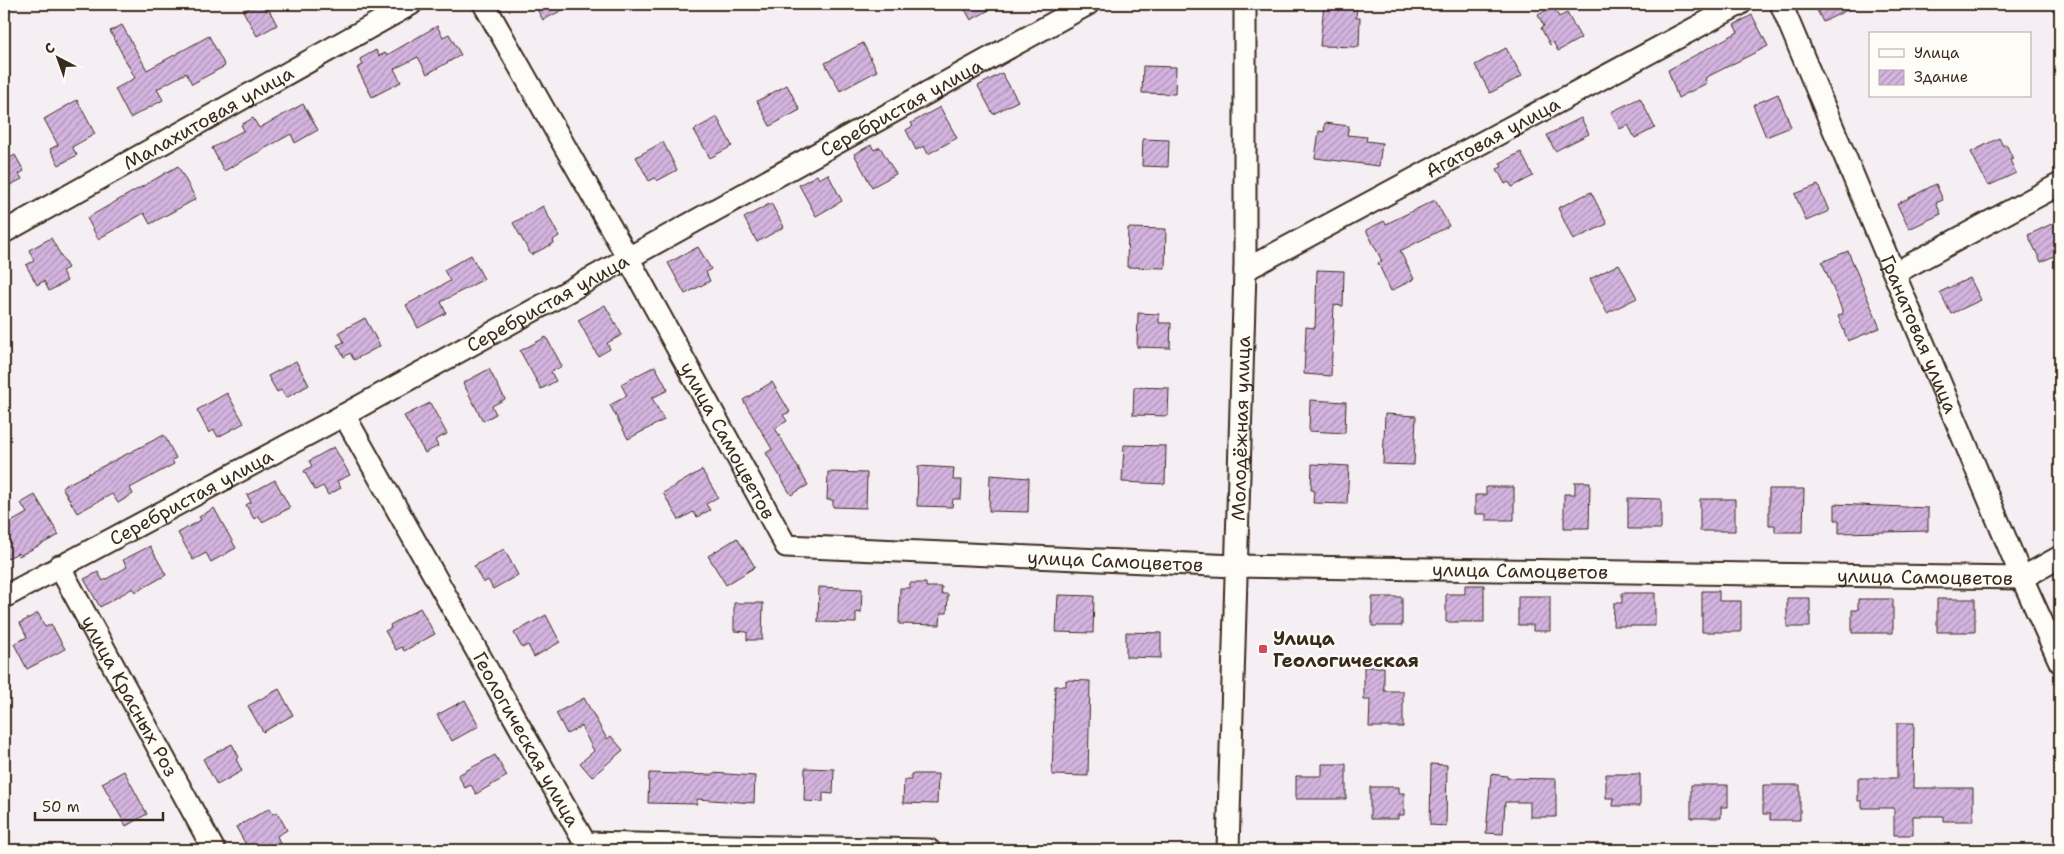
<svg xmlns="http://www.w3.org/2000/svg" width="2064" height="854" viewBox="0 0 2064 854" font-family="'Shantell Sans',sans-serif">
<defs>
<pattern id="building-hatch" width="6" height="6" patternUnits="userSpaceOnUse" patternTransform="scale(1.25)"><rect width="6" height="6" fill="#d4b4e0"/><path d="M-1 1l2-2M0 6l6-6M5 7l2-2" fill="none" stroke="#ad93b5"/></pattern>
</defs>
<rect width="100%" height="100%" fill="#f5eef2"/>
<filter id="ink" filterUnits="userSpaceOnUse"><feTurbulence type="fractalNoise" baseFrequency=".02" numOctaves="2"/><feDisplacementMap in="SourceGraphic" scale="10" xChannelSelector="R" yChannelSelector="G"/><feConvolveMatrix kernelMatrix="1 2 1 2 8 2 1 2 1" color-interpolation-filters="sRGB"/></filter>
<g filter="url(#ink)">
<path fill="url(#building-hatch)" stroke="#3b2a1e" d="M257 4H266L277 25 257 36 243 11Z
M534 4H574L543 20Z
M962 4H1000L971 20Z
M1324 4H1357L1356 18H1360L1359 47 1320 46Z
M1814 4H1859L1823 22Z
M1553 6 1559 17 1567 13 1581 38 1558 51 1553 42 1550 45 1541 28 1544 26 1538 15Z
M1752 15 1768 46 1705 78 1707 83 1678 98 1668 70 1738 32 1734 25Z
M122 25 147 70 209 36 225 66 192 84 186 73 157 89 163 100 130 118 115 89 135 78 110 31Z
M437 26 443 37 449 34 461 55 427 74 418 57 394 69 401 82 372 97 357 68 363 65 360 59 376 50 379 56 385 53 387 55Z
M863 43 877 71 840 91 825 63Z
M1506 48 1522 76 1490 93 1475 65Z
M1143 66 1176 67 1175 94 1142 93Z
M1002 73 1018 101 993 114 978 86Z
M787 85 800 110 770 126 757 101Z
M1778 94 1791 127 1766 137 1753 105Z
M1640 98 1655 128 1635 138 1628 125 1620 129 1611 112Z
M77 100 95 134 72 147 77 155 59 165 50 149 58 145 44 119Z
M303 104 318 130 295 143 291 134 224 171 212 148 244 130 241 125 253 118 259 128Z
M940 107 957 138 928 154 924 146 916 150 906 130 913 126 911 123Z
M717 117 732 146 710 158 694 130Z
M1581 118 1589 134 1555 151 1547 135Z
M1325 123 1349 126 1347 135 1367 137 1366 141 1382 143 1379 166 1315 158 1319 131 1324 132Z
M1999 138 2003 146 2006 144 2013 159 2010 160 2016 173 1988 186 1971 152Z
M1143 139 1169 140 1168 167 1142 166Z
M663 142 677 170 657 181 655 178 649 181 636 157Z
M871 145 874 150 880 147 896 174 872 187 854 154Z
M1521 152 1533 176 1512 187 1509 182 1505 184 1497 169 1502 167 1500 163Z
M15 155 24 171 19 174 22 179 4 188V161Z
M178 166 196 199 150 224 144 213 98 239 87 218Z
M828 174 842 201 816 216 799 185 817 175 819 179Z
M1936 184 1943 200 1936 203 1941 214 1909 229 1897 204Z
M1818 185 1829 211 1806 221 1795 194Z
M1591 192 1607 224 1573 240 1558 208Z
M1435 200 1449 226 1400 251 1414 279 1391 291 1378 263 1382 261 1366 230 1384 221 1386 224Z
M771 203 784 227 757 242 744 218Z
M543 206 559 236 553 240 554 243 531 255 513 223Z
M2060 220V253L2041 262 2028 235Z
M1128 228 1166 229 1165 268 1127 267Z
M51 238 68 268 62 271 67 281 49 291 44 281 37 285 26 265 34 261 29 250Z
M698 247 711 269 706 272 710 281 685 294 668 263Z
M1848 251 1880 328 1848 341 1838 316 1843 314 1840 305 1822 262Z
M471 255 484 279 441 302 446 313 418 328 406 305 450 281 444 270Z
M1619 264 1637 298 1607 313 1590 279Z
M1317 270 1344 271 1343 306 1334 305 1331 376 1304 374 1306 327 1315 328Z
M1970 278 1981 300 1951 314 1940 292Z
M605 305 622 335 607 343 610 349 598 356 578 320Z
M1138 313 1159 314V323H1171L1170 348 1137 347Z
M365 318 380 346 354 360 350 353 344 357 337 345 344 342 339 332Z
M546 337 562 366 551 372 556 381 541 389 520 351Z
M296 361 309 385 286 398 281 390 277 392 268 376Z
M655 366 668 390 652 398 664 420 628 439 610 405 627 396 621 384Z
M489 369 505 399 492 406 496 414 483 421 463 383Z
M772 382 790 412 783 415 787 421 775 428 808 485 791 495 766 453 772 449 743 400Z
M1134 387 1169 388 1168 416 1133 415Z
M227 393 244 423 218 437 214 430 209 433 197 410Z
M1310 400 1346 402 1345 433 1309 431Z
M430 403 447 434 435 440 438 446 425 453 404 416Z
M1385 414 1416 416 1414 465 1383 464Z
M164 435 176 458 172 460 174 464 130 488 133 494 118 503 112 494 77 513 62 487Z
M1124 445 1166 446 1165 484 1122 482Z
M334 447 350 475 337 481 341 488 328 495 323 486 315 490 304 471 312 466 309 461Z
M1312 464 1349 466 1347 504 1313 503 1314 490H1311Z
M918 466 954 468 953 480H962L961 499H953L952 507 917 506Z
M702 470 718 497 706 504 710 510 697 517 693 512 679 520 663 493Z
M828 472 867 473 866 508 833 507V500H827Z
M990 475 1029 478 1028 512 989 511Z
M275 480 290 508 262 522 259 516 254 519 246 505 251 502 247 495Z
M1575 482H1590L1589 528H1564V494H1575Z
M1486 487H1514V520H1486V514H1475V495H1486Z
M1769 489H1804L1803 532H1775V525H1769Z
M35 495 59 535 19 556 18 553 4 560V526L27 513 21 503Z
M1628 498 1661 499V529H1628Z
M1700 499H1735V531H1700Z
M1835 504 1928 508V531L1839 533V520H1835Z
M214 508 236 548 211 562 206 553 193 560 178 533 201 520 199 517Z
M737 538 755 567 726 585 708 556Z
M150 546 166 575 136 592 133 588 100 607 84 579 98 572 103 581 127 567 123 560Z
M504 549 518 575 493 589 488 580 483 583 474 566Z
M910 583H926V587H942L941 594H948L947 613H941L940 625 899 624 900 588H910Z
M1465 585H1484V622H1446V594H1465Z
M819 587 862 589 861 613 856 612V623L818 622Z
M1702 591H1719V601H1741V632H1702Z
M1622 593H1655V626H1613L1614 603H1622Z
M1058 595 1094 596 1093 633 1056 632Z
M1518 596H1550V631H1533V625H1518Z
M1372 597H1402V626H1372Z
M1787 598H1810V627H1787Z
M1858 599H1893V633H1852V610H1858Z
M1937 599H1975V632H1937Z
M734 603H763L762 640H747V632L734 631Z
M420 608 435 634 404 651 402 647 396 650 385 631 391 628 390 625Z
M38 613 45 627 51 624 65 649 27 669 14 644 27 637 20 623Z
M546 615 560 642 534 657 528 645 522 648 514 633Z
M1126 632 1161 633V658L1126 657Z
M1364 667H1384V691H1403V727H1369L1370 700H1364Z
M1066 680 1090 681 1088 776 1052 775 1055 686H1066Z
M279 689 293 715 263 732 248 706Z
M584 698 607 739 611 736 623 750 592 777 580 763 594 751 581 726 567 734 556 713Z
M465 700 479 726 452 741 437 715Z
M1897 723H1914L1913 788H1973V821H1943V816H1913V835H1894V808H1862V801H1858V778H1897Z
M232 744 239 757 236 759 242 771 217 785 203 759Z
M495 755 507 776 476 794 471 785 465 788 458 775Z
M1322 764H1346V799H1296V776H1322Z
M1431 764 1447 765 1446 826 1430 825Z
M805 768 834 769 833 794 823 793V802L804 801Z
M124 771 147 814 126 826 102 783Z
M649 773 713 775V773L755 776 754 803 697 799V804L648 803Z
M911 774H938L937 804 903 803 904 780H911Z
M1491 774 1507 776V778L1556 779V817H1530V802H1505L1503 834 1486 833Z
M1606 774H1640V806H1613L1614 798H1606Z
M1691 785H1728V807H1721V818H1691Z
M1763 785H1800V820H1770V814H1763Z
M1370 787H1399V793H1404V815H1398V819H1370Z
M270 808 273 814 277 812 287 830 277 836 280 843 267 850H249L236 827Z"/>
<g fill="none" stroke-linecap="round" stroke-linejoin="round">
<g stroke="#3b2a1e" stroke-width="25">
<g id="minor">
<path id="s1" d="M484 4 628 258 786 546 1235 566 2022 578 2060 557"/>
<path id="s2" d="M1781 4 2022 578 2060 662"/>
<path id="s3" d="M4 232 411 4"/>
<path id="s4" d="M1245 270 1740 4"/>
<path d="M1895 273 2060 184"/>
<path id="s5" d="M344 415 585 843 929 850"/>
<path id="s6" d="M59 566 214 850"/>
<path id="s7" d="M4 597 344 415 1088 4"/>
<path id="s8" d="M1228 850 1245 270V4"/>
</g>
</g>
<use href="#minor" stroke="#fdfcf7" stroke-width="21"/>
</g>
</g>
<rect fill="#d1495b" stroke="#fdfcf7" stroke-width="2" x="1258" y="644" width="10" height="10" rx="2.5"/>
<g text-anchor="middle" stroke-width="4.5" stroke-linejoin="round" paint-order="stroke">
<g font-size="19" fill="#3b2a1e" stroke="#fdfcf7">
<text dy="7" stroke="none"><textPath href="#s7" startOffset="1022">Серебристая улица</textPath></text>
<text dy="7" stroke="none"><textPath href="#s3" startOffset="234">Малахитовая улица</textPath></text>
<text dy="7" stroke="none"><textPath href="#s4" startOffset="281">Агатовая улица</textPath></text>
<text dy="7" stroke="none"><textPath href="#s7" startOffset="618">Серебристая улица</textPath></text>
<text dy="7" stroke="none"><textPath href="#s2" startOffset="358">Гранатовая улица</textPath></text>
<text dy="7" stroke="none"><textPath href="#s8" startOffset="422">Молодёжная улица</textPath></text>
<text dy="7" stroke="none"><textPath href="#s1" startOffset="500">улица Самоцветов</textPath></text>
<text dy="7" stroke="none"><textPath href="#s7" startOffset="212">Серебристая улица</textPath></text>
<text dy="7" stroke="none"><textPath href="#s1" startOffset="950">улица Самоцветов</textPath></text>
<text dy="7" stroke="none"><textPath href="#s1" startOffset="1355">улица Самоцветов</textPath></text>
<text dy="7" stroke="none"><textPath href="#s1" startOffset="1760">улица Самоцветов</textPath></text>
<text dy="7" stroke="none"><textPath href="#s6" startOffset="148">улица Красных Роз</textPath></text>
<text dy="7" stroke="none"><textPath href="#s5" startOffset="372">Геологическая улица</textPath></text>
</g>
<g font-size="19" font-weight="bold" fill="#3b2a1e" stroke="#fdfcf7" text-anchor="start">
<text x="1273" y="645">Улица<tspan x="1273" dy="22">Геологическая</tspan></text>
</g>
</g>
<rect width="2064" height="854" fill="none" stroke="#fdfcf7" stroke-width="20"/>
<rect x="10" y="10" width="2044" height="834" fill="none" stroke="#3b2a1e" stroke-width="2" filter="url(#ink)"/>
<rect x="1869" y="32" width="162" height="65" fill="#fdfcf7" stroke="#afa8a0"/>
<rect x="1879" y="49" width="25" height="8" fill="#fdfcf7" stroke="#afa8a0"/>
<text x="1914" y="58" font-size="15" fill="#3b2a1e">Улица</text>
<rect x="1879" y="70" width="25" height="15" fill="url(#building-hatch)" stroke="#afa8a0"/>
<text x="1914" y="82" font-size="15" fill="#3b2a1e">Здание</text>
<g transform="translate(58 58) rotate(319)" stroke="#fdfcf7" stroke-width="4" paint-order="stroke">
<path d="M0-4L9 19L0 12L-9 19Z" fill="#3b2a1e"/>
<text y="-8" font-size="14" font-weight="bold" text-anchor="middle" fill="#3b2a1e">С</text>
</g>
<path d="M35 812v8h128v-8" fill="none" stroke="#3b2a1e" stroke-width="2.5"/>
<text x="42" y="812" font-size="15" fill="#3b2a1e" stroke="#fdfcf7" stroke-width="4" paint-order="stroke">50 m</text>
</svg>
